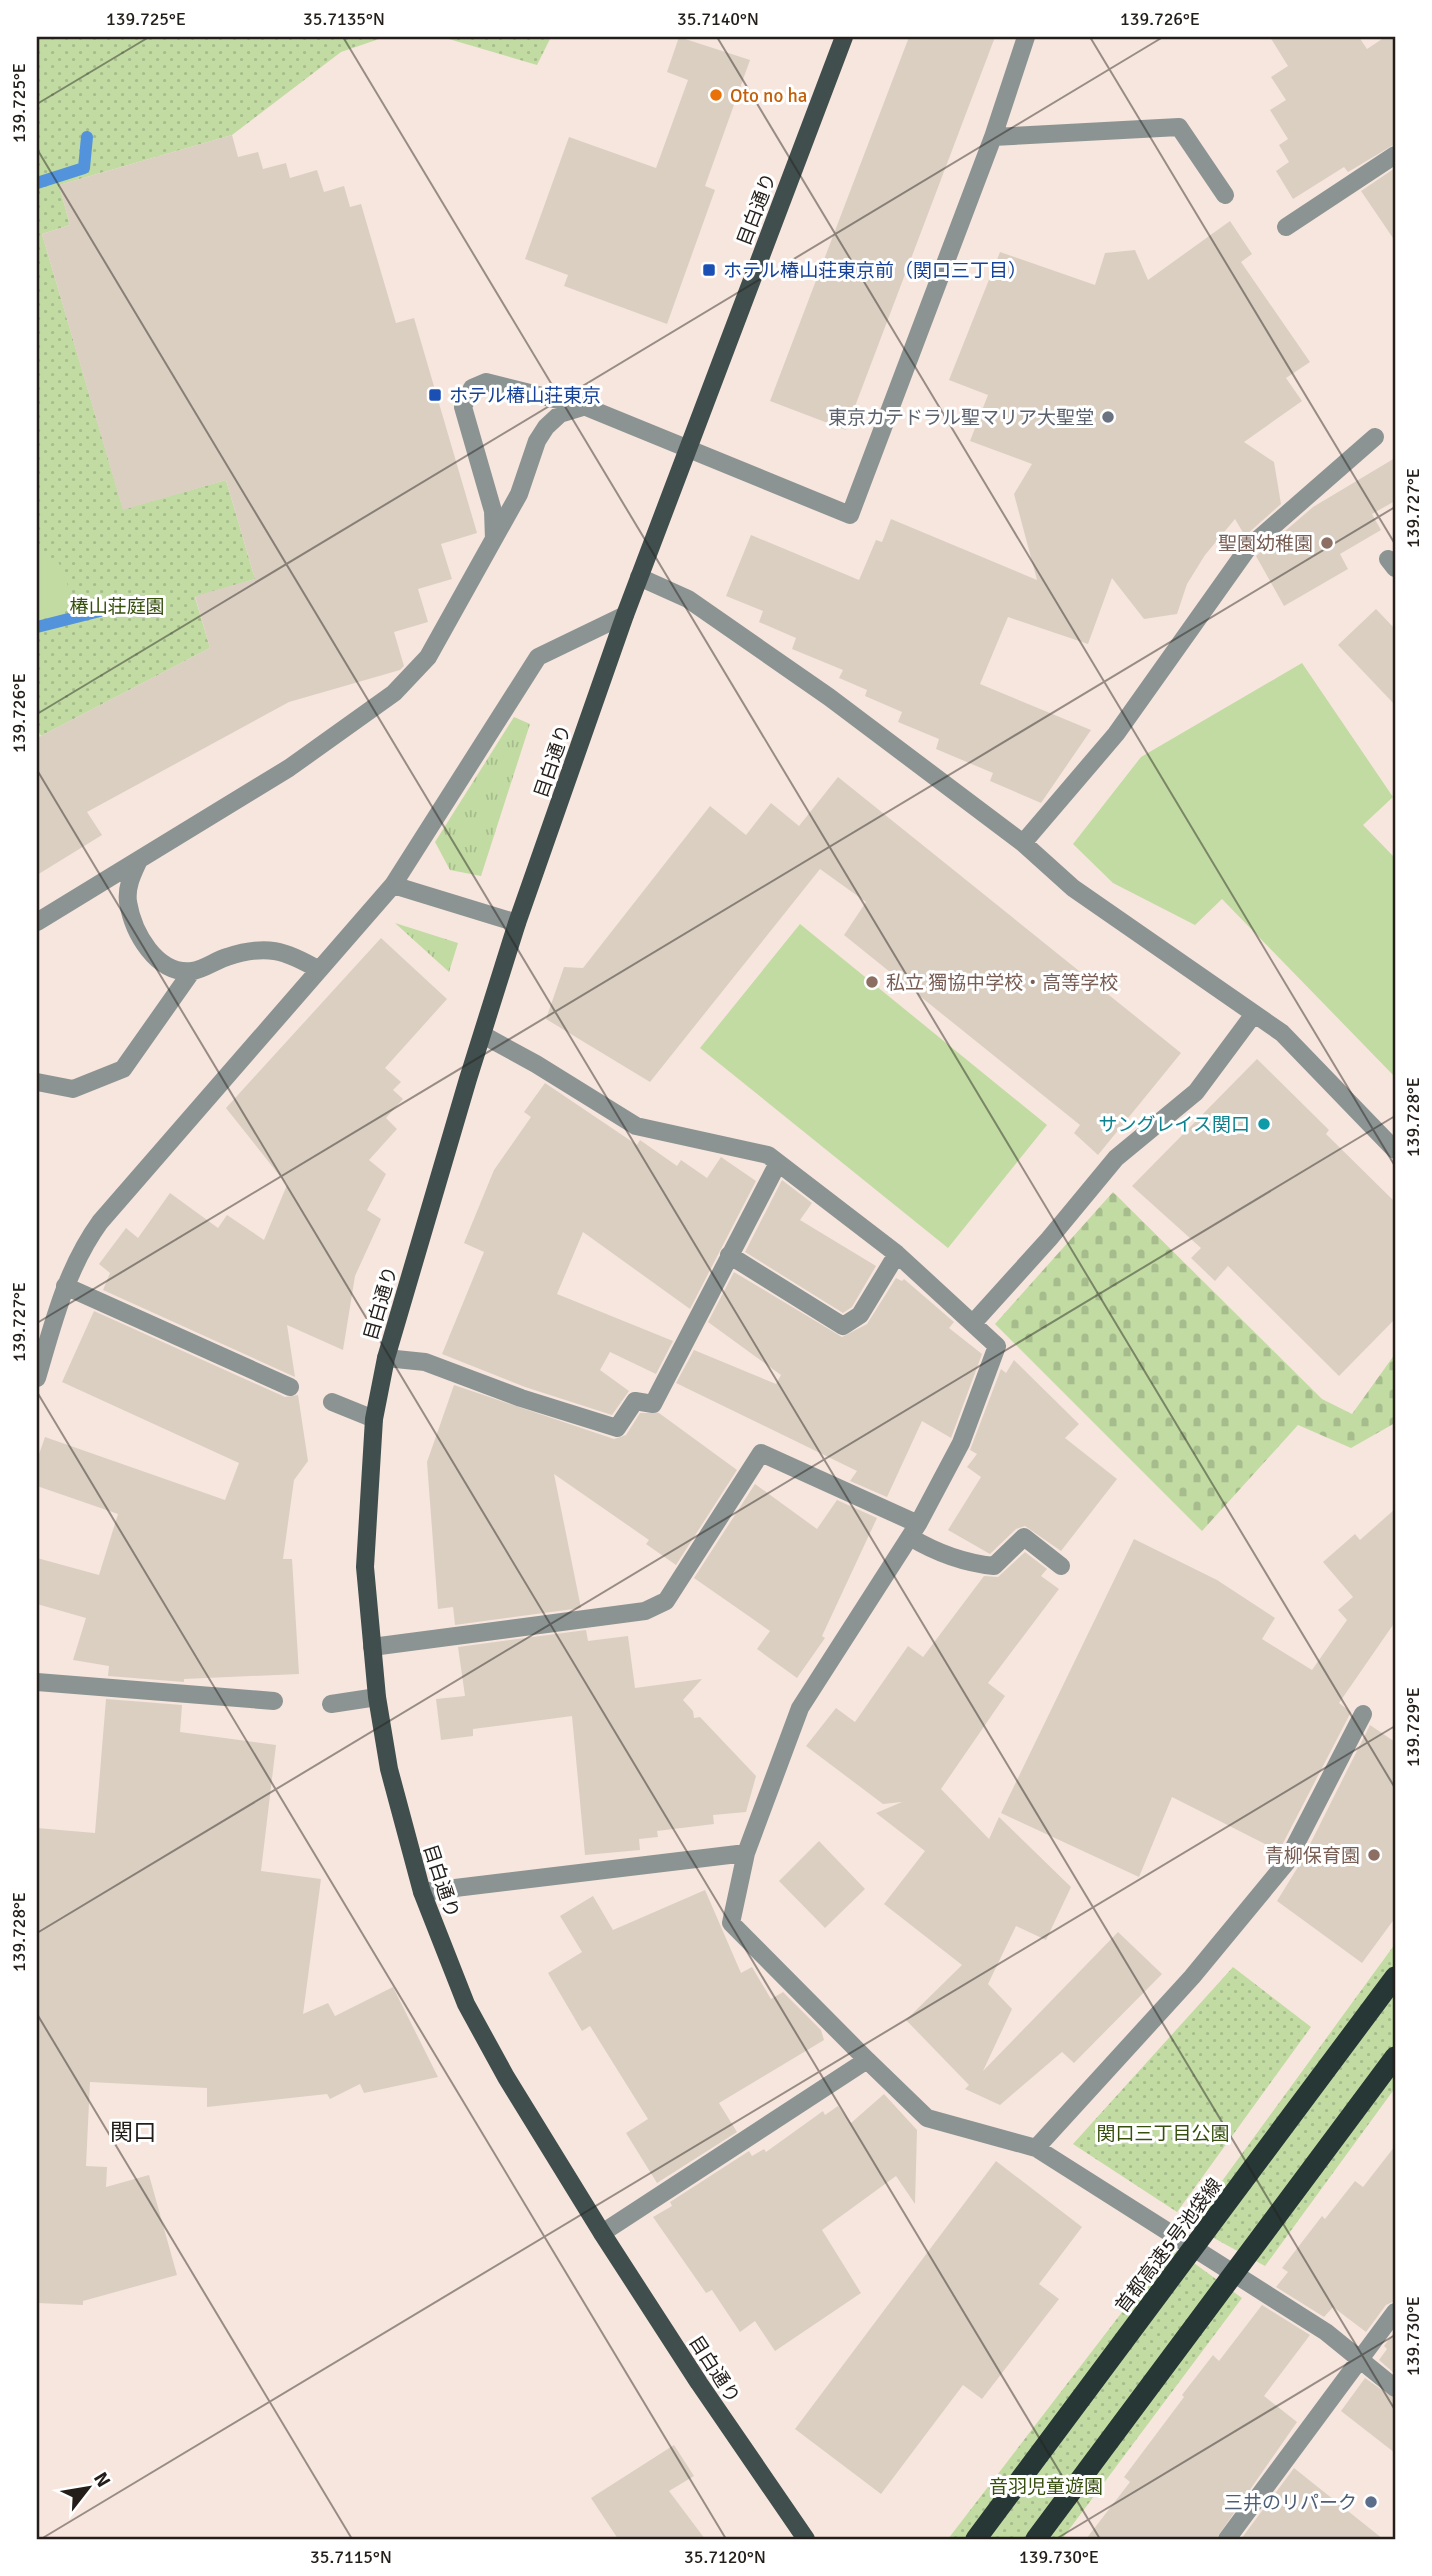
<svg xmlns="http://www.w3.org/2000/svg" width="1432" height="2576" viewBox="0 0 1432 2576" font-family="Signika,'Noto Sans JP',sans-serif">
<defs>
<pattern id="grass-tufts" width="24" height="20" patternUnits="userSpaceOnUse" patternTransform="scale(1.75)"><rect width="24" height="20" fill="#c1dba3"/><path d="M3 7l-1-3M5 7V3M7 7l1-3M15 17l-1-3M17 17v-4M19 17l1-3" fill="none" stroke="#a6bc8c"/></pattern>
<pattern id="cemetery-stones" width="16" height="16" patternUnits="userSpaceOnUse" patternTransform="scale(1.75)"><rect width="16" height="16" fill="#c1dba3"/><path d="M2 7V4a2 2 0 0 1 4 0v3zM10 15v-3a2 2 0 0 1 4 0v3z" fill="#a6bc8c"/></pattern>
<pattern id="park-dots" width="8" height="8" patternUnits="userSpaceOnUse" patternTransform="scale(1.75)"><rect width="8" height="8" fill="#c1dba3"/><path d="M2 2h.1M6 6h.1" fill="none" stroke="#a6bc8c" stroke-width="1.8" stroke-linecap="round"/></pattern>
</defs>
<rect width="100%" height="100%" fill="#f7e6dd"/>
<path fill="url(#grass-tufts)" d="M514 717 530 724 481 876 450 870 435 842Z
M395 923 458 943 449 972Z"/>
<path fill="url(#cemetery-stones)" d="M1113 1192 1322 1399 1352 1414 1395 1354V1423L1351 1448 1298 1425 1202 1531 995 1324Z"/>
<path fill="url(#park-dots)" d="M37 37H385L341 52 232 135 59 185 70 225 42 234 123 509 226 480 255 579 195 597 210 648 41 736 37 729Z
M442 37H551L537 65Z
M1395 1944V2088L1265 2266 1190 2225Z
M1233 1967 1311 2027 1177 2212 1073 2144Z
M1172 2247 1242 2298 1062 2539H948Z"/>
<path fill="#c1dba3" d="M37 551 58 561 70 591 66 611 37 618Z
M1302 663 1393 797 1363 825 1395 858V1077L1222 899 1195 925 1113 883 1073 844 1141 757Z
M800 924 1047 1125 948 1248 700 1048Z"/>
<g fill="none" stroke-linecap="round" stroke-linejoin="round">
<path stroke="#5393dc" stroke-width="12" d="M37 183 84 168 87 137
M37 627 100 611"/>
</g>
<path fill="#dbcfc2" d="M679 37 750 60 705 186 715 190 667 324 564 286 568 275 525 259 569 137 656 168 688 80 667 72Z
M909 37H995L846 430 770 401Z
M1270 37H1359L1367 49 1385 37H1395V144L1348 172 1344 167 1293 199 1276 171 1289 162 1279 145 1288 139 1270 110 1286 100 1271 77 1288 66Z
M232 135 238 157 258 152 263 169 286 163 290 178 317 170 324 192 344 186 350 207 361 204 396 323 414 318 477 533 441 544 452 579 418 589 428 622 394 632 404 666 400 670 289 702 87 812 102 835 37 875V738L210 648 195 596 255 579 226 480 123 510 42 234 70 225 59 185Z
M1395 168V241L1361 191Z
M1230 221 1252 254 1241 262 1310 362 1286 378 1302 401 1244 442 1274 462 1281 504 1245 536 1235 519 1205 555 1187 584 1177 614 1144 619 1112 578 1088 644 1008 617 980 684 1091 730 1041 803 990 781 993 773 936 749 939 739 898 722 902 712 865 696 867 690 839 678 843 670 792 649 796 638 759 622 763 611 726 596 751 535 859 580 876 540 882 542 891 519 1037 580 1014 494 1032 464 970 441 988 395 949 380 1000 252 1095 285 1105 253 1135 250 1148 280Z
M1395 458V501L1372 514 1381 530 1340 554 1348 569 1284 606 1256 556 1313 507Z
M1376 609 1395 629V705L1338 645Z
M838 777 1181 1053 1098 1155 1074 1133 1080 1125 844 935 866 902 820 869 650 1082 546 1019 564 967 583 968 710 806 746 835 771 803 799 826Z
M381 938 447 999 385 1068 401 1082 393 1090 403 1099 386 1118 397 1129 369 1160 386 1174 367 1210 381 1219 355 1276 343 1350 287 1325 295 1377 103 1290 110 1273 99 1264 126 1228 138 1238 170 1193 218 1228 227 1215 264 1240 287 1185 226 1108Z
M1257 1059 1329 1130 1326 1134 1395 1202V1319L1339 1376 1228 1266 1215 1281 1191 1258 1201 1248 1132 1186Z
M545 1083 637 1145 640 1140 677 1166 681 1160 707 1178 721 1157 756 1181 690 1309 583 1232 557 1294 673 1341 656 1374 610 1352 600 1370 629 1391 612 1415 525 1387 442 1354 484 1252 464 1243 494 1170 531 1117 524 1112Z
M782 1180 812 1203 800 1220 876 1266 852 1307 843 1313 745 1252Z
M734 1272 842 1337 867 1324 896 1278 902 1281 904 1279 954 1322 949 1328 982 1354 951 1438 922 1421 887 1497 850 1481 857 1471 676 1383 694 1350 776 1384 781 1375 708 1322Z
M94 1311 285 1397 298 1395 308 1461 294 1480 283 1559H292L299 1674 184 1679V1682L108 1676 109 1666 73 1660 86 1618 37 1604V1558L99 1575 118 1514 37 1486V1460L45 1437 225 1500 239 1463 62 1382Z
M1014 1360 1079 1424 1065 1438 1117 1479 1061 1551 1025 1526 1016 1529 990 1554 948 1530 981 1477 967 1467 977 1454 970 1450 1001 1369 1006 1373Z
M454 1385 614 1439 626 1435 640 1413H659L737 1470 676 1565 646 1544 649 1540 554 1474 581 1608 455 1625 453 1607 438 1609 427 1462Z
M755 1484 817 1529 837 1500 877 1518 822 1636 825 1638 797 1678 757 1649 770 1631 694 1578Z
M1395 1509V1622L1339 1703 1351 1712 1279 1851 1172 1797 1139 1877 1001 1813 1134 1539 1217 1580 1275 1618 1262 1639 1312 1670 1347 1620 1338 1610 1353 1597 1323 1562 1355 1534 1360 1540Z
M1025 1552 1047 1569 1041 1576 1059 1589 988 1683 1005 1696 941 1789 989 1839 999 1817 1071 1887 1046 1940 1016 1926 988 1984 1012 2009 983 2071 1118 1932 1162 1974 1074 2063 1062 2052 1000 2105 965 2089 969 2085 906 2020 962 1965 884 1904 925 1851 876 1813 902 1802 883 1804 806 1746 836 1708 855 1722 908 1646 923 1657 984 1576 998 1577Z
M586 1630 588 1641 628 1636 635 1688 702 1679 683 1700 693 1711 694 1718 700 1717 756 1776 746 1812 713 1815 714 1824 657 1831 658 1837 639 1839 640 1850 585 1855 572 1716 473 1729V1736L441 1740 436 1699 465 1696 458 1647Z
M106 1699 182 1705 180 1732 276 1745 261 1871 321 1879 303 2014 328 2003 335 2016 393 1987 438 2077 364 2093 360 2084 330 2099 327 2094 207 2107V2088L90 2082 86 2166 107 2167 106 2187 149 2175 177 2275 83 2301V2305L37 2303V1828L95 1833Z
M1370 1725 1395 1742V1918L1362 1963 1277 1901 1301 1862Z
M819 1841 865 1889 825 1928 779 1881Z
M705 1890 741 1973 752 1967 771 1999 783 1992 821 2030 824 2040 719 2103 737 2132 657 2183 626 2133 648 2119 590 2026 582 2031 548 1973 582 1952 560 1916 593 1896 613 1930Z
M884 2094 917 2130 915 2204 896 2176 822 2230 861 2293 775 2351 755 2321 740 2332 712 2290 706 2293 653 2217 672 2206 670 2202 749 2151 752 2156 764 2149 766 2152 823 2111 825 2115 838 2106 851 2123Z
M1395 2146V2301L1386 2305 1366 2332 1333 2307 1324 2317 1276 2287 1288 2272 1282 2268 1322 2216 1325 2219 1355 2181 1363 2187Z
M996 2161 1082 2227 1039 2284 1059 2299 982 2399 963 2385 881 2494 795 2429Z
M1262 2305 1310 2335 1264 2396 1297 2422 1216 2539H1086L1130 2482 1124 2477 1184 2397 1182 2395 1213 2355 1219 2361Z
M1395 2331V2374L1379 2360 1387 2349 1384 2346Z
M1365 2378 1395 2399V2453L1341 2411Z
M674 2445 694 2476 669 2491 705 2539H618L591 2498Z
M1294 2468 1383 2539H1241Z"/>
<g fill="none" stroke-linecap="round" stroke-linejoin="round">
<path stroke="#8c9493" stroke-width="18" d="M993 137 1026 37
M1286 227 1395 155
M494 539 493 511 463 407 472 388 486 382 586 407 850 515 993 137 1179 127 1225 195
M1388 559 1395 568
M639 577 688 599 829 697 1023 843 1073 888 1282 1033 1395 1150
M1023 843 1116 734 1248 548 1375 437
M139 860C133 873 126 886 128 902 133 932 156 975 192 971 203 970 216 960 227 957 266 944 285 950 319 970
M393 885 538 657 625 615
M37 922 289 768 394 693 428 657 519 494 537 441 546 427 560 414 583 407
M37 1082 73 1089 123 1069 192 971
M729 1255 843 1326 860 1315 897 1254
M65 1286 290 1387
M974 1322 1049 1239 1116 1158 1196 1092 1254 1014
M386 1358 425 1362 521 1398 617 1428 635 1401 653 1404 778 1163
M37 1378C53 1324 66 1269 100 1222L393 885 517 923
M332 1402 374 1419
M910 1537C935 1552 964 1563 994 1566L1024 1537 1061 1566
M372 1647 645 1611 666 1601 761 1453 918 1524
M37 1682 274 1701
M331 1704 377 1697
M422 1892 746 1853 800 1708 918 1524 961 1443 997 1346 897 1254 768 1155 636 1126 536 1064 483 1035
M867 2060 927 2118 1036 2148 1326 2332 1395 2388
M1036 2148 1192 1977 1286 1863 1363 1714
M602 2233 867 2060 731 1923 746 1853
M1227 2539 1395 2312"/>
<path stroke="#404f4e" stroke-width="18" d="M806 2539 699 2383 602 2233 506 2077 466 2004 422 1892 389 1769 377 1697 365 1567 374 1419 386 1358 468 1079 517 923 625 615 844 37"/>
<path stroke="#273736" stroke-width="21" d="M976 2539 1395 1977
M1036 2539 1395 2057"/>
</g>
<path fill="none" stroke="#231e1a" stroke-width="2" stroke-opacity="0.45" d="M343 37 1395 1788M717 37 1395 1166M1090 37 1395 544M37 104 149 37M37 149 1395 2410M37 714 1163 37M37 770 1100 2539M37 1323 1395 507M37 1392 726 2539M37 1933 1395 1116M37 2014 352 2539M41 2539 1395 1726M1056 2539 1395 2335"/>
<circle fill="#e8710a" stroke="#fff" stroke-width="2.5" cx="716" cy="95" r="7"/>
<g fill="#1a4fb4" stroke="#fff" stroke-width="2.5">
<rect x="702" y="263" width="14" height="14" rx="3.5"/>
<rect x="428" y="388" width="14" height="14" rx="3.5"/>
</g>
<circle fill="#6b7280" stroke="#fff" stroke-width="2.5" cx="1108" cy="417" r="7"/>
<g fill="#8d6e63" stroke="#fff" stroke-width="2.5">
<circle cx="1327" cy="543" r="7"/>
<circle cx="872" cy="982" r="7"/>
<circle cx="1374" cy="1855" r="7"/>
</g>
<circle fill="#0f9aa8" stroke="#fff" stroke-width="2.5" cx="1264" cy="1124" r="7"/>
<circle fill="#5c6f8a" stroke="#fff" stroke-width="2.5" cx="1371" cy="2502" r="7"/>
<g text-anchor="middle" stroke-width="6" stroke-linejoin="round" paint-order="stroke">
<g font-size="19" fill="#c56008" stroke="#fff" text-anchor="start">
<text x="730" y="102">Oto no ha</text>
</g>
<g font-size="19" fill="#231e1a" stroke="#fff">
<text transform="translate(756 209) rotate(-69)" y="7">目白通り</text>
<text transform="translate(552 761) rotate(-71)" y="7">目白通り</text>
<text transform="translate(380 1303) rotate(-74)" y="7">目白通り</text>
<text transform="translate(442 1881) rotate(72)" y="7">目白通り</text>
<text transform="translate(1168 2245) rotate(-53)" y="7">首都高速5号池袋線</text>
<text transform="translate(715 2369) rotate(57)" y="7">目白通り</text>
</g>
<g font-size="19" fill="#164399" stroke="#fff" text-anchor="start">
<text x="723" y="277">ホテル椿山荘東京前（関口三丁目）</text>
<text x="449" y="402">ホテル椿山荘東京</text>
</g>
<g font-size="19" fill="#5b616d" stroke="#fff" text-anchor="end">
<text x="1094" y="424">東京カテドラル聖マリア大聖堂</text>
</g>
<g font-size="19" fill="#785e54" stroke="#fff" text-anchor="end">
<text x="1313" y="550">聖園幼稚園</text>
<text x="886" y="989" text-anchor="start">私立 獨協中学校・高等学校</text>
<text x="1360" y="1862">青柳保育園</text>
</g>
<g font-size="19" fill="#364f0c" stroke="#fff">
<text x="117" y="613">椿山荘庭園</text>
<text x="1163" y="2140">関口三丁目公園</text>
<text x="1046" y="2493">音羽児童遊園</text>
</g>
<g font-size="19" fill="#0d838f" stroke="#fff" text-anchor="end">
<text x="1250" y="1131">サングレイス関口</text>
</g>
<g font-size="19" fill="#4e5e75" stroke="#fff" text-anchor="end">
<text x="1357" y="2509">三井のリパーク</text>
</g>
<g font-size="23" fill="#231e1a" stroke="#fff">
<text x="133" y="2140">関口</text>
</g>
</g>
<rect width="1432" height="2576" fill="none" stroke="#ffffff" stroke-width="77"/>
<g transform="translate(88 2488) rotate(59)" stroke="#ffffff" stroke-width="5" paint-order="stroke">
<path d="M0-5L12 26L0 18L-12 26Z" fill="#231e1a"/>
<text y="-10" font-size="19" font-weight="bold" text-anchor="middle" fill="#231e1a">N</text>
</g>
<rect x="38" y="38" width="1356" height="2500" fill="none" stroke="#231e1a" stroke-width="2.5"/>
<g font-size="18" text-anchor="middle" fill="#231e1a">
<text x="146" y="25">139.725°E</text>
<text x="344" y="25">35.7135°N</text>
<text x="718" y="25">35.7140°N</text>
<text x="1160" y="25">139.726°E</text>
<text transform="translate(19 103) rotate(-90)" y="6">139.725°E</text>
<text transform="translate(1413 508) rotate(-90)" y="6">139.727°E</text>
<text transform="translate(19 713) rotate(-90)" y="6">139.726°E</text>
<text transform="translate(1413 1117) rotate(-90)" y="6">139.728°E</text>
<text transform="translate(19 1322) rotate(-90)" y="6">139.727°E</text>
<text transform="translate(1413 1727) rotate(-90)" y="6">139.729°E</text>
<text transform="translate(19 1932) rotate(-90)" y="6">139.728°E</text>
<text transform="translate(1413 2336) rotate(-90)" y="6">139.730°E</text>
<text x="351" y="2563">35.7115°N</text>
<text x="725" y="2563">35.7120°N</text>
<text x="1059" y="2563">139.730°E</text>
</g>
</svg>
